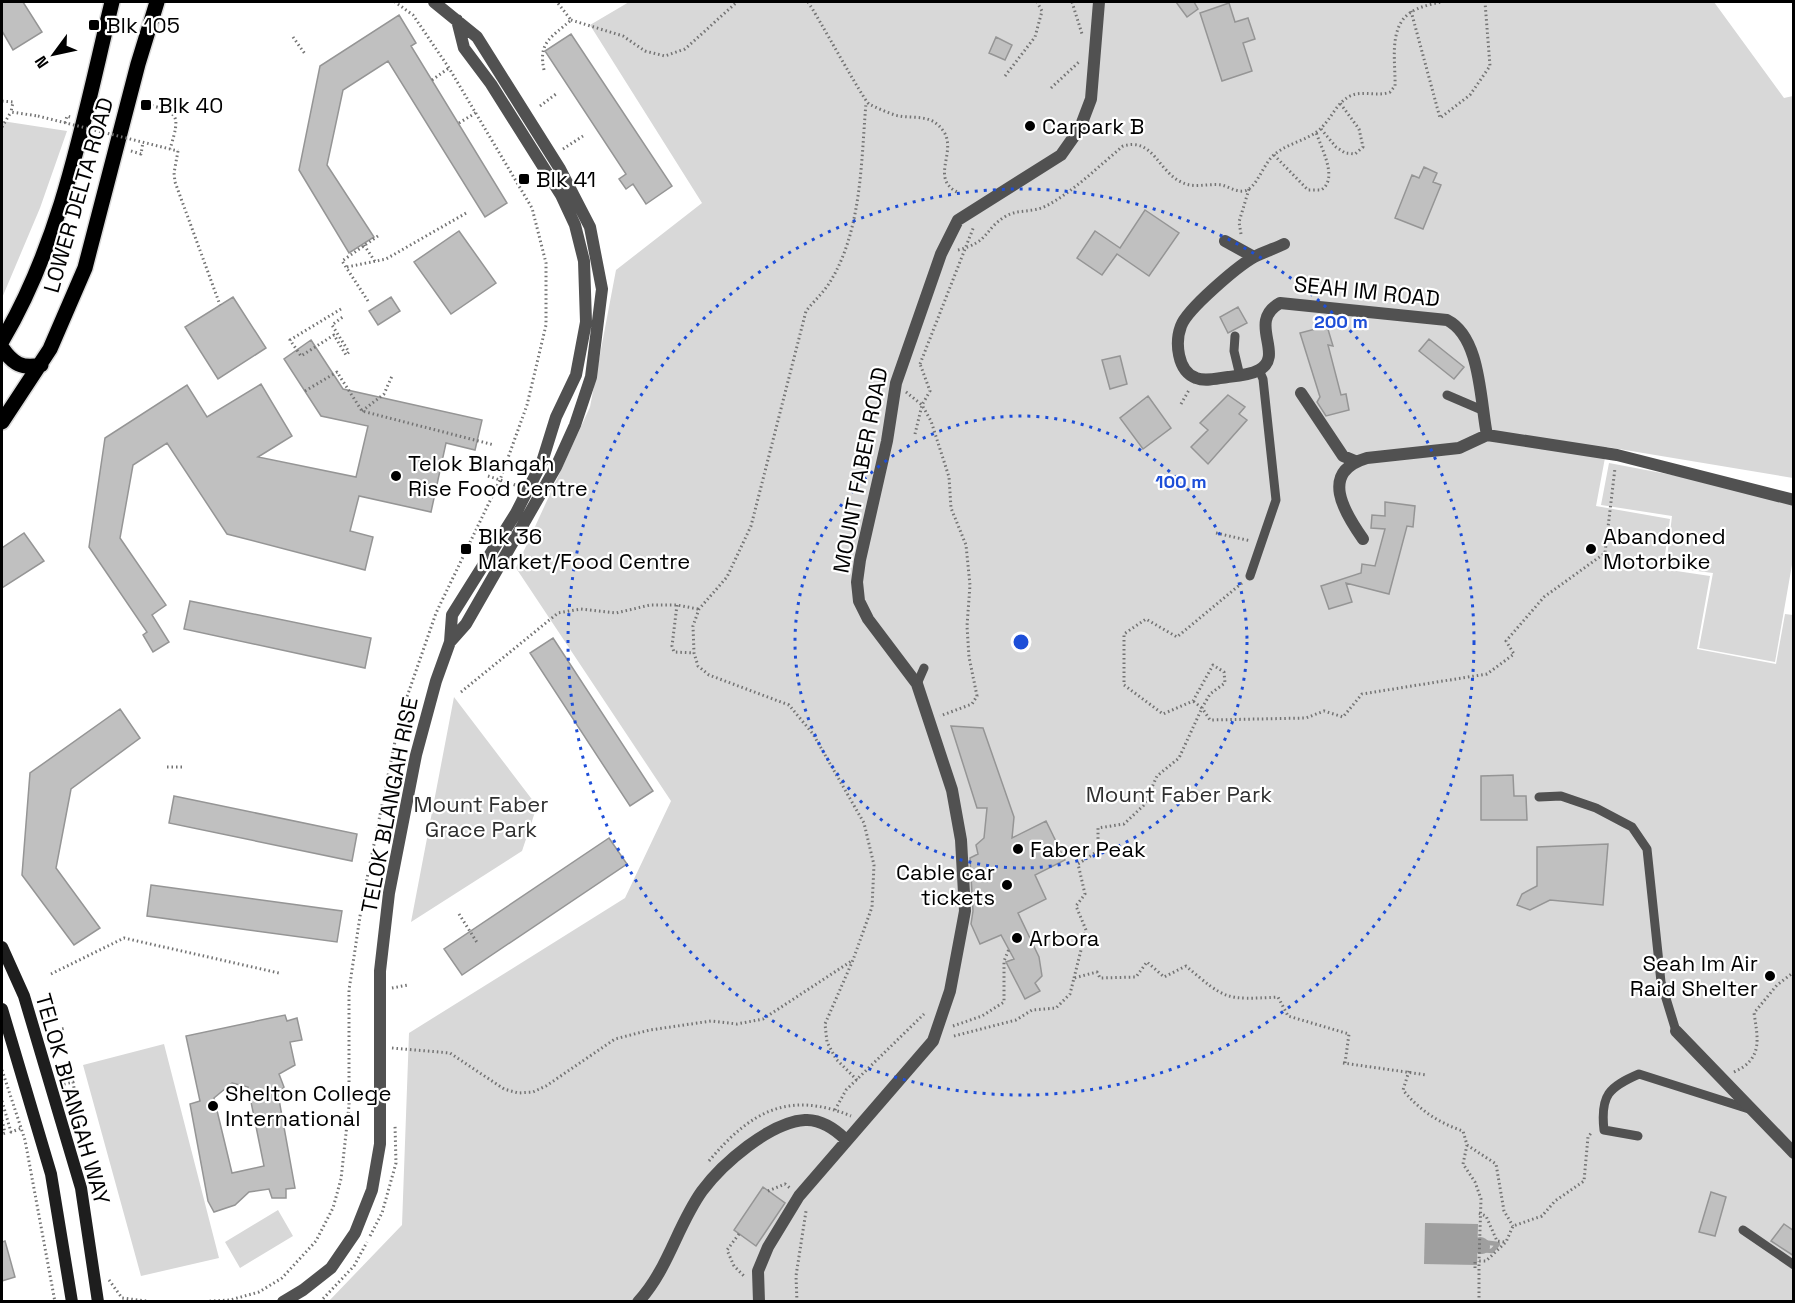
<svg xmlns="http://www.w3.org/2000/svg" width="1795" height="1303" viewBox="0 0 1795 1303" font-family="'Space Grotesk',sans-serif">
<rect width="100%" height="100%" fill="#fff"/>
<path fill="#d8d8d8" d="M629 2H1714L1784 98 1793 96V478L1607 447 1596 506 1670 519 1663 569 1710 576 1697 649 1776 664 1785 614 1793 615V1301L328 1302 402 1225 409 1033 625 898 671 801 516 568 590 407 616 270 702 203 590 25Z
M2 121 67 131 40 208 2 298Z
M1609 463 1793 498V559L1775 662 1699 648 1713 573 1666 567 1672 516 1601 505Z
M454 697 537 806 522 851 411 922Z
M164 1044 219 1258 141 1276 83 1065Z
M278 1210 293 1236 240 1268 225 1242Z"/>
<path fill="#9f9f9f" d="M1425 1223 1478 1224 1477 1265 1424 1264Z"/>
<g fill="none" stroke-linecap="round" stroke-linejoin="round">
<path stroke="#9f9f9f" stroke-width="4.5" d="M1482 1242 1498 1244 1492 1251 1482 1250Z"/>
<path stroke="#9f9f9f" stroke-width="16" d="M1480 1245 1482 1246"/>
</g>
<path fill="#c0c0c0" stroke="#959595" stroke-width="1.5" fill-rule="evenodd" d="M2 2H23L42 32 13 50 2 31Z
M1176 2H1194L1198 9 1187 17Z
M1229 3 1235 22 1248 18 1255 39 1243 43 1252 71 1222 81 1200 13Z
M399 15 416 43 411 46 507 203 485 217 388 61 343 90 327 165 374 237 349 253 299 170 320 66Z
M571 34 672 186 646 204 633 184 626 189 619 179 626 174 545 51Z
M996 37 1012 45 1005 60 989 53Z
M1424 167 1437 173 1433 182 1441 185 1423 229 1395 218 1412 175 1419 178Z
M1145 210 1179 233 1149 276 1117 254 1102 275 1077 258 1095 231 1120 248Z
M459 231 496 283 451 314 414 262Z
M233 297 266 348 218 379 185 327Z
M391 297 400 311 378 325 369 311Z
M1238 307 1247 323 1228 333 1220 317Z
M1327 326 1333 346 1328 345 1341 395 1346 394 1349 410 1326 416 1317 402 1320 397 1300 333Z
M1429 339 1464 367 1454 379 1419 351Z
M311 340 343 389 482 420 475 450 446 443 431 512 359 496 350 531 373 537 365 570 227 534 167 443 133 465 120 538 166 605 152 615 169 642 153 652 143 635 147 632 89 547 105 438 187 385 207 417 261 384 292 436 258 457 356 477 368 426 321 416 284 359Z
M1120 356 1127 384 1110 389 1102 360Z
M1228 395 1245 407 1239 414 1247 420 1208 464 1191 447 1208 430 1200 423Z
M1148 396 1171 428 1143 449 1120 418Z
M1385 502 1415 506 1413 527 1407 526 1389 594 1346 583 1352 602 1329 609 1321 586 1361 573 1362 564 1375 566 1385 529 1371 528 1372 515 1385 516Z
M24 533 44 561 2 588V548Z
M190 601 371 638 365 668 184 629Z
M553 638 653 791 630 806 530 653Z
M120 709 140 738 71 789 56 868 100 928 74 945 22 875 30 773Z
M951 726 983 728 1014 817 1012 838 1046 821 1065 860 1035 875 1046 899 1018 913 1039 957 1042 976 1035 983 1040 991 1025 999 1006 962 1014 959 1001 935 980 944 971 924 973 911 970 858 978 854 976 845 984 838 987 808H977Z
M1513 775 1514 796H1526L1527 820H1481V776Z
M174 796 357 834 352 861 169 823Z
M609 838 627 864 462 975 444 949Z
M1608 844 1603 905 1550 900 1530 910 1517 905 1522 894 1537 886V847Z
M151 885 342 911 337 942 147 916Z
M285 1015 287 1021 297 1018 302 1040 290 1042 295 1065 279 1074 284 1087 278 1094 295 1188 286 1189V1198H272L269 1189 249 1192 235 1205 214 1212 208 1201 190 1104 200 1101 186 1036ZM232 1083 248 1087 264 1166 232 1173 214 1098Z
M763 1187 785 1203 756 1246 734 1230Z
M1711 1192 1726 1197 1715 1236 1699 1232Z
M1784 1224 1794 1231V1256L1771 1241Z
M5 1241 15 1277 2 1281V1242Z"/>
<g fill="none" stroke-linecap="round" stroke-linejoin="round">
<g stroke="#dbdbdb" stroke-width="18">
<path id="primary" d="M2 341C63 238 84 117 112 2
M2 348C13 364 22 369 41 365
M2 422 50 349 85 268 138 64 157 2"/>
</g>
<path stroke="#737373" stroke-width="3" stroke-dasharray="1.5 3" stroke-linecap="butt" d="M808 2C817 15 864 101 869 104 877 108 886 112 895 115 913 120 931 112 944 132 957 153 929 179 959 193
M1072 2 1082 34
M1411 11 1440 118 1470 95 1490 66 1485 2
M571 20 623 36 645 51 665 56 685 49 737 2
M293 37 305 54
M544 70C538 42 551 38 571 20L557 2
M1005 76 1035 37 1042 11 1037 2
M432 80 449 68
M1051 88 1080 61
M2 101 13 102 11 112 38 116
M143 103C179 113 181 113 170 149
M540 106 556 94
M65 123 67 116 70 117
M459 123 477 112
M2 127 11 112
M1321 129 1336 147 1345 153 1355 154 1363 147 1359 129 1340 103
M563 149 583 136
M131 151 141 154 143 142
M178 151 174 173 175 182 220 305
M1274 155 1308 190H1321C1339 179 1321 148 1316 132
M1241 234 1239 222 1249 189
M364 245 376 263
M958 250C990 242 984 229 1006 216 1018 209 1032 213 1046 206 1073 192 1099 166 1123 146 1153 137 1158 171 1181 182 1194 189 1208 183 1222 185 1229 187 1236 192 1244 191 1257 189 1263 163 1275 154 1288 143 1306 141 1319 130 1331 120 1336 103 1350 96 1363 90 1378 97 1390 92L1395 86C1396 64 1387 25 1413 11 1422 6 1432 4 1441 2
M347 267 386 259 468 212
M368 301 342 261 378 236
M341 309 290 340 301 356 334 335 346 355 349 352 332 325 344 316
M920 364 974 226
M305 391 337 372 362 411 494 445
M906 392 922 405 931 421 949 477 951 508 966 545 970 585 967 626 969 657 977 696 972 704 940 716
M1181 404 1189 390
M362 411 384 394 392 376
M915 434 922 405 930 391 920 364
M488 476 518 486
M1216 533 1251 541
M1242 583 1177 637 1146 619 1124 634V685L1163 714 1193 701 1213 665 1224 672 1225 683 1210 694 1202 708 1210 720 1306 718 1324 711 1343 717 1362 694 1487 674 1514 654 1506 641 1544 597 1605 553 1615 468
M677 605 672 646 674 652 694 653
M461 692 558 613 581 609 616 613 650 605H677L698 609
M167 767H182
M459 914 478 944
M51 974 124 938 279 973
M1074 978 1086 930 1076 906 1085 894 1078 864 1098 851V828L1124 824 1144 805 1157 776 1179 758 1202 708 1193 701
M392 988 408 985
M953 1026 982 1016 1004 1002V961L1009 949
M49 1032 66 1028
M954 1036 1016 1020 1032 1010 1056 1008 1070 994 1074 978 1097 972 1100 978 1136 977 1147 962 1164 977 1186 966C1226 1000 1225 1000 1278 997L1288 1016 1349 1034 1345 1063
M392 1048 450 1053 504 1089 518 1093 533 1092 546 1086 615 1039 650 1030 711 1021 737 1024 763 1019 853 960
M1343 1063 1427 1075
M2 1070 25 1140 55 1302
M1409 1071 1403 1090C1419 1110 1439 1123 1463 1131L1467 1145 1463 1164 1475 1182 1481 1199 1479 1261H1486L1506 1242 1513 1226 1542 1216 1555 1201 1584 1181 1588 1137 1592 1132
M1734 1072C1763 1059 1758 1039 1754 1013L1777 985 1794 972
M857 1080 836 1059 827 1042 825 1024 853 960 872 907 874 865 864 823 813 734 789 705 709 675 698 666 694 653 693 626 699 609 727 577 751 526 806 311C814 301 824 292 830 282 862 230 861 162 866 103
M64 1084 73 1082 86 1155
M2 1101 11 1132 22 1128
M835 1110 846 1090 924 1014
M2 1120 5 1133 2 1134
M1467 1145 1496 1164 1504 1211 1513 1226
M709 1161C750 1112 788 1090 851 1116
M768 1191 785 1184 790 1188
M1479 1213 1486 1216 1497 1241 1505 1242
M739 1234 727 1250 734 1266 744 1276
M370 1236 382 1213 396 1163 395 1125
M1475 1268V1262
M109 1280 122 1298 154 1302
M196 1302 230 1300 259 1292 282 1278 316 1241 333 1208 341 1179 349 1106V990L362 903 400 717 436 613 500 480 527 405 546 325V263L532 208 449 68 413 15 395 2
M320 1302 354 1266 367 1242
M797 1302 796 1276 806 1211
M1479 1302V1261"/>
<path stroke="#515151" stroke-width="9" d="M1235 336 1234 351 1240 376
M1447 395 1482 410
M1250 576 1276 500 1263 379 1259 370
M917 684 924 668
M1539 797 1561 796 1596 808 1632 827 1647 849 1661 982 1676 1031
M1638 1136 1604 1130C1600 1095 1609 1087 1639 1074L1752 1110
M1743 1230 1794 1265"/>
<path stroke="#515151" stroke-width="12" d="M434 2 477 37 560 169 590 227 602 289 591 377 575 425 556 467 466 624 450 642
M1225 241 1254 257
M1284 244C1274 249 1263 252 1254 257 1238 266 1187 309 1181 326 1175 342 1177 371 1196 378 1206 382 1218 378 1228 377 1238 376 1250 375 1259 370 1286 355 1246 322 1280 303L1447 320C1481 337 1480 401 1487 435
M1301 393 1343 456 1355 461
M1363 539C1344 512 1319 472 1367 458L1459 448 1487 435 1617 455 1794 500
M1676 1031 1794 1153
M283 1302 303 1290 331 1268 355 1233 372 1190 380 1144V971L389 893 416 755 436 681 450 642 452 615 516 513 542 462 556 417 576 375 586 322 584 261 575 225 561 195 491 84 464 48 457 20
M638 1302C668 1270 677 1226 702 1191 722 1164 770 1122 805 1120 820 1119 835 1129 845 1139
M759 1302 758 1271 768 1247 799 1196 933 1041 950 991 965 911 961 840 952 790 917 684 868 619 859 601 857 582 860 560 887 441 896 383 941 254 958 220 1061 155 1080 128 1091 99 1099 2"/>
<path stroke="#1e1e1e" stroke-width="12" d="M2 947 24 996 81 1188 98 1302
M2 1009 51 1174 72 1302"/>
<use href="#primary" stroke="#000" stroke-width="15"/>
<path stroke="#737373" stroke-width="3" stroke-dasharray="1.5 3" stroke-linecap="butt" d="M38 116 178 151"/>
</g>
<g fill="none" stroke="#1d4ed8" stroke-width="3" stroke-dasharray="3 6">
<circle cx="1021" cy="642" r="226"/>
<circle cx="1021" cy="642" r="453"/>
</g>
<g fill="#000" stroke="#fff" stroke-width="2">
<rect x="88" y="19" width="12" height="12" rx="3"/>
<rect x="140" y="99" width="12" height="12" rx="3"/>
<circle cx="1030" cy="126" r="6"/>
<rect x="518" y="173" width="12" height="12" rx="3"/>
<circle cx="396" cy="476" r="6"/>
<rect x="460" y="543" width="12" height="12" rx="3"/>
<circle cx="1591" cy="549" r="6"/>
<circle cx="1018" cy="849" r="6"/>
<circle cx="1007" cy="885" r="6"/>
<circle cx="1017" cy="938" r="6"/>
<circle cx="1770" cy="976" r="6"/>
<circle cx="213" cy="1106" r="6"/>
</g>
<g text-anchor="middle" stroke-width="4.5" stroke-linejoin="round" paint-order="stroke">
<g font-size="22" fill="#000" stroke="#fff" text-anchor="start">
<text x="106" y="33">Blk 105</text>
<text x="158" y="113">Blk 40</text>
<text x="1042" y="134">Carpark B</text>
<text x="536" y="187">Blk 41</text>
<text x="408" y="471">Telok Blangah<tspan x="408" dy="25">Rise Food Centre</tspan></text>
<text x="478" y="544">Blk 36<tspan x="478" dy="25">Market/Food Centre</tspan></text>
<text x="1603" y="544">Abandoned<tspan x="1603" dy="25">Motorbike</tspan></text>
<text x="1030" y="857">Faber Peak</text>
<text x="995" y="880" text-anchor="end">Cable car<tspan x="995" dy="25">tickets</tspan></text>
<text x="1029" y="946">Arbora</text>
<text x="1758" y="971" text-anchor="end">Seah Im Air<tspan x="1758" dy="25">Raid Shelter</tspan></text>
<text x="225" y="1101">Shelton College<tspan x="225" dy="25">International</tspan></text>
</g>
<g font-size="22" fill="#000" stroke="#fff">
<text transform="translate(78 195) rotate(-74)" y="8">LOWER DELTA ROAD</text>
<text transform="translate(1367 291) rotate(6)" y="8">SEAH IM ROAD</text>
<text transform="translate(860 470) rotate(-79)" y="8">MOUNT FABER ROAD</text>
<text transform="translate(389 805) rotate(-79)" y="8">TELOK BLANGAH RISE</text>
<text transform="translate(73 1099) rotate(74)" y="8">TELOK BLANGAH WAY</text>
</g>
<g font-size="22" fill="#2f2f2f" stroke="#fff">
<text x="1179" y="802">Mount Faber Park</text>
<text x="481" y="812">Mount Faber<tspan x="481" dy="25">Grace Park</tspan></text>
</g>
</g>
<circle cx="1021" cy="642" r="9" fill="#1d4ed8" stroke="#fff" stroke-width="3"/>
<g font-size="18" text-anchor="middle" font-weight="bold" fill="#1d4ed8" stroke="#fff" stroke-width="4.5" stroke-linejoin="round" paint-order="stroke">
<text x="1341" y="328">200 m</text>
<text x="1181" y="488">100 m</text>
</g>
<rect width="1795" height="1303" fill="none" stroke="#000000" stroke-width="6"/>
<g transform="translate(54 54) rotate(237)" stroke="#ffffff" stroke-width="4.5" paint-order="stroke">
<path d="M0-4.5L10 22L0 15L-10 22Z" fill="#000000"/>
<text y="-9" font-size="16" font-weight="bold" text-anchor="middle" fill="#000000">N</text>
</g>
</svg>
